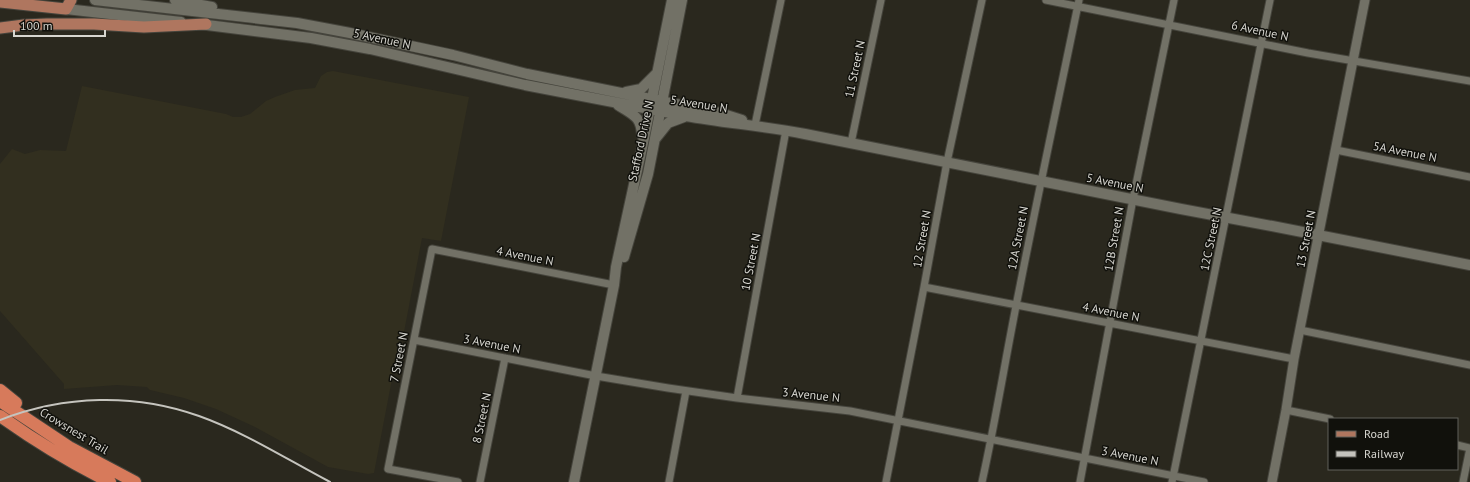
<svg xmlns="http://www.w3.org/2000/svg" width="1470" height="482" viewBox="0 0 1470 482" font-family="'PT Sans',sans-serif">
<rect width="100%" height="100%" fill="#2a281e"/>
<path fill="#322f1f" d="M333 71 469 97 441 241 422 238 404 332H401L374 473 368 474 328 467 255 427 216 409 184 398 150 390 147 387 117 385 64 389V384L0 311V164L12 149 25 154 40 150 66 151 82 86 226 114 233 117H241L250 114 266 101 275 97 295 90 315 88 321 76 327 72Z"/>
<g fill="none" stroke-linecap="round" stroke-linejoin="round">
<g stroke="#45443c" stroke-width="9">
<path id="minor" d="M1046 0 1308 53 1470 81
M755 125 781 0
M851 143 881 0
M1336 150 1470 177
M924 287 1294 359
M1300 330 1470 365
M414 340 596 376 668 388 737 398 850 411 1204 482
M737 398 786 130
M1286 410 1330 419
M1457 445 1470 448
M458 482 388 469 432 249 614 285
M480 482 505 358
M669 482 686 391
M886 482 924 287 947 162 982 0
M982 482C996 419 1006 355 1019 291 1038 194 1059 97 1079 0
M1080 482 1133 199 1174 0
M1172 482 1270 0
M1463 482 1470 448"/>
</g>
<g stroke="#45443c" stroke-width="11">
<path id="tertiary" d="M1272 482 1286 410 1294 359 1365 0"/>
</g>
<g stroke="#45443c" stroke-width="12">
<path id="secondary" d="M95 0 297 23 350 33 453 55 527 74 720 113 742 120
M175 0 212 7
M66 9 181 22
M199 24 311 38 370 49 525 85 686 116C725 123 765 126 805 134L1181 209 1272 226 1470 265
M626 92 641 89 657 73
M618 105C633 115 641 116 642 135
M656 138 668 123 684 117
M624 257 648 174 682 0
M574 482 614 285 616 267 643 143 672 0"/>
</g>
<g stroke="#45443c" stroke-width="13">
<path id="primary" d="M0 2 66 9 71 0
M0 28 24 25 47 24H94L144 27 206 24"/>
</g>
<g stroke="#45443c" stroke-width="14">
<path id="motorway" d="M0 390 16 403
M0 401 69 447 135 482
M0 416C35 441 71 463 110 482"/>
</g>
<use href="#minor" stroke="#727166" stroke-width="7"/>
<use href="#tertiary" stroke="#727166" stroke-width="9"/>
<use href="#secondary" stroke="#727166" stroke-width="10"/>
<use href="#primary" stroke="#af765f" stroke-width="11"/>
<use href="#motorway" stroke="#d77a5b" stroke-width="12"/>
<path stroke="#c5c4be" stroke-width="2" d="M0 420C64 395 135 393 199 416 244 432 288 460 330 482"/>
</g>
<g text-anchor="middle" stroke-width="3" stroke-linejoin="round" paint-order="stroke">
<g font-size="12" fill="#d7d6d0" stroke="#11110c">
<text transform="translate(1260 31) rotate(12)" y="4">6 Avenue N</text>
<text transform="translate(382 39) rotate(12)" y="4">5 Avenue N</text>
<text transform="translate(855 69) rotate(-78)" y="4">11 Street N</text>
<text transform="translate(699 104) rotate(9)" y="4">5 Avenue N</text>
<text transform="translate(641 141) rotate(-78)" y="4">Stafford Drive N</text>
<text transform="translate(1405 152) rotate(11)" y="4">5A Avenue N</text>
<text transform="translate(1115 183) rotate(11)" y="4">5 Avenue N</text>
<text transform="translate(1018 238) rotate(-79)" y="4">12A Street N</text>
<text transform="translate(922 239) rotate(-80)" y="4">12 Street N</text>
<text transform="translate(1114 239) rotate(-80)" y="4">12B Street N</text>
<text transform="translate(1211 239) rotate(-78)" y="4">12C Street N</text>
<text transform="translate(1306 239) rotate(-79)" y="4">13 Street N</text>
<text transform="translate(525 256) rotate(11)" y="4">4 Avenue N</text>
<text transform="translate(751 262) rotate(-79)" y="4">10 Street N</text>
<text transform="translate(1111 312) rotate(11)" y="4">4 Avenue N</text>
<text transform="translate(492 344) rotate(11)" y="4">3 Avenue N</text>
<text transform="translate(399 357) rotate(-79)" y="4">7 Street N</text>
<text transform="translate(811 395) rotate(6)" y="4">3 Avenue N</text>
<text transform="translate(482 418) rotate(-78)" y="4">8 Street N</text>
<text transform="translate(74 431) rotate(31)" y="4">Crowsnest Trail</text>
<text transform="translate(1130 456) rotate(11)" y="4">3 Avenue N</text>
</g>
</g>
<rect x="1328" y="418" width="130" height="52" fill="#11110c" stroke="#60605a"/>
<rect x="1336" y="431" width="20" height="6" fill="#af765f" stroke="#60605a"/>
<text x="1364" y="438" font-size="12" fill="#d7d6d0">Road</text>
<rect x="1336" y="451" width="20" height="6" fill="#c5c4be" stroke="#60605a"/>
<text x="1364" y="458" font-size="12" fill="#d7d6d0">Railway</text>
<path d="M14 30v6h91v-6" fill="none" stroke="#d7d6d0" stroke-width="2"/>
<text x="20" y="30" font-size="12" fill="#d7d6d0" stroke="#11110c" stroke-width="3" paint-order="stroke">100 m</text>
</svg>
